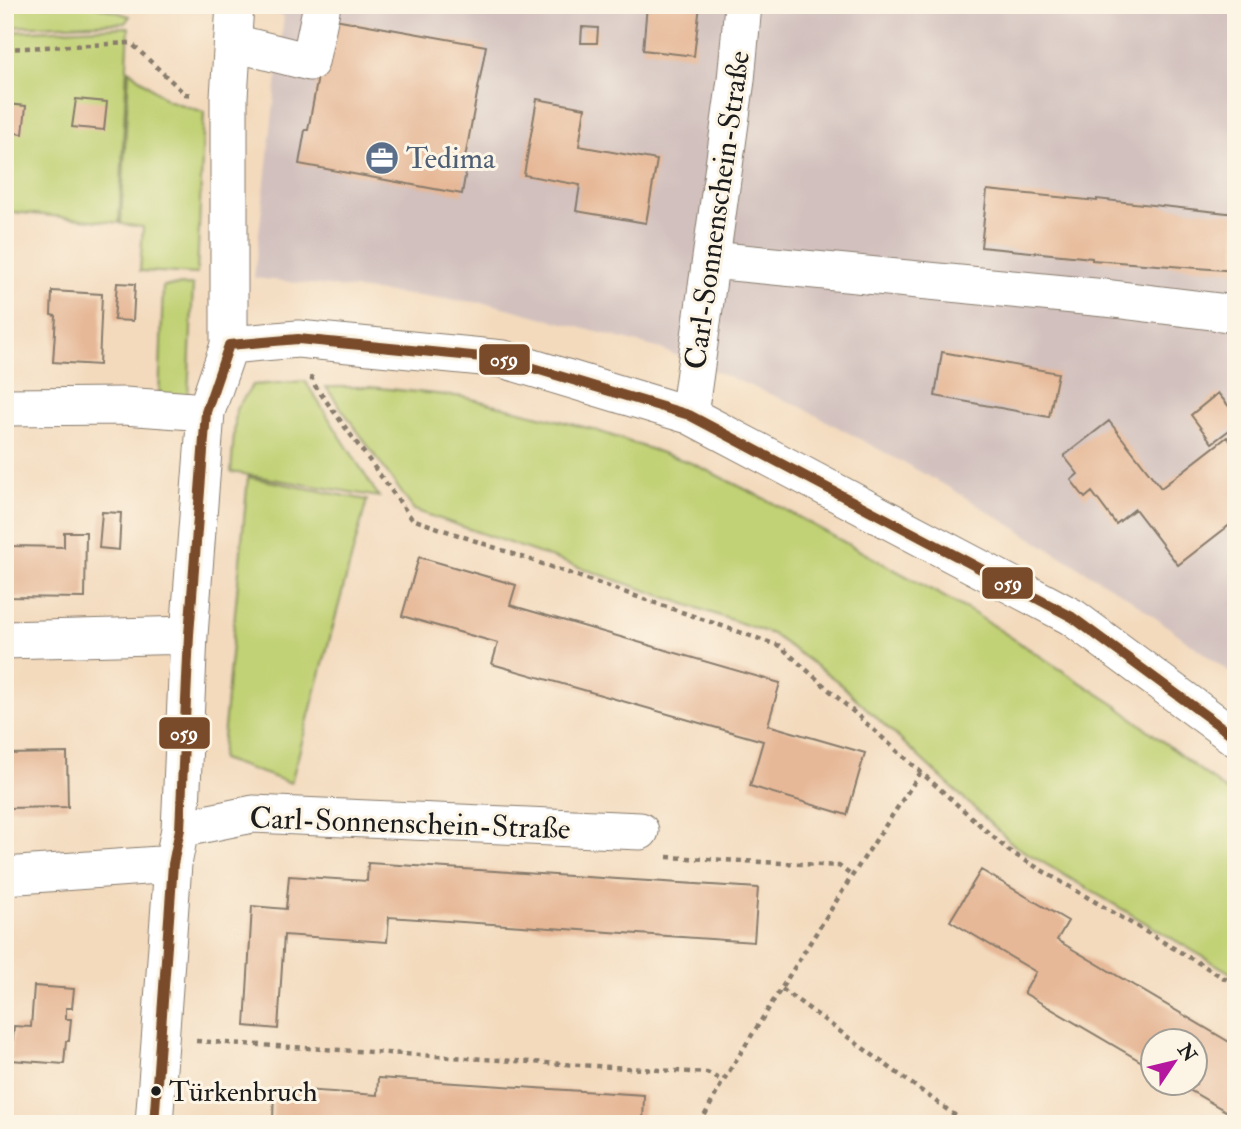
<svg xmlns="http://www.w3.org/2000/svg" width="1241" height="1129" viewBox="0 0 1241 1129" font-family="'IM FELL Double Pica',serif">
<rect width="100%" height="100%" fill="#fcf5e5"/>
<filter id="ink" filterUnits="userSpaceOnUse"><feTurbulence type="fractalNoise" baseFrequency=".0143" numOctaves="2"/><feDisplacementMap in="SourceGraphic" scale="14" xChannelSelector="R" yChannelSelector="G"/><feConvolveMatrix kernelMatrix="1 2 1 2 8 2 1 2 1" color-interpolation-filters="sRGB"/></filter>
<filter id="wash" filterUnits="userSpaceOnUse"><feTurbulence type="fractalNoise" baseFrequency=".00686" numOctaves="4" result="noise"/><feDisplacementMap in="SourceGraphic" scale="28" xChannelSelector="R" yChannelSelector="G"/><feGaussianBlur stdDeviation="1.57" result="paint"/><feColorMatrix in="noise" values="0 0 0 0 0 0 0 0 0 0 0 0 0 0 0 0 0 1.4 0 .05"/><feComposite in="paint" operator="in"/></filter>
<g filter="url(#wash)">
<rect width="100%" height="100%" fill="#f3dabd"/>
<path fill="#d1c0bd" d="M238 5H1236V677L1129 598 950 488 801 407 661 349 492 304 254 278 284 16Z"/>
<path fill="#c1d174" stroke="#6e7648" stroke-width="2" d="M5 5H92L130 16 125 23 5 27Z
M129 27 119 223 5 211V32Z
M129 70 167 100 204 112 197 274 140 271 143 227 121 224Z
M193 285 188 398 159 400 163 286Z
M305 381 379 497 231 472 236 409 253 385Z
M326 387H370L464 397 592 429 694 464 769 501 972 612 1117 706 1236 798V976L1015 846 837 681 772 634 414 510Z
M248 477 367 500 291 783 221 759Z"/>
<g id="blocks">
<path fill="#e6b897" d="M647 5H700L694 56 643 50Z
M329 18 486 46 465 158 468 159 462 194 299 164 305 130H308Z
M582 27 598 28 597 43H581Z
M76 99 107 102 104 130 72 127Z
M537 99 585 108 579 146 657 160 646 223 576 211 580 185 524 175Z
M6 104 26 106 23 134 5 132Z
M987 190 1097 201V199L1236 214V271L1092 260V258L981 247Z
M117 283 135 284 133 321 114 320Z
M52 291 102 294 99 365 53 362 56 316 51 315Z
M942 352 1058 373 1049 417 935 396Z
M1218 393 1236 415V425L1212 443 1191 415Z
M1109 421 1161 488 1227 437 1236 449V520L1178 565 1135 509 1116 524 1092 492 1085 498 1071 480 1078 474 1064 456Z
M102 512 121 513 119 550 99 548Z
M5 530H12V546L64 547V532H86L85 598 5 597Z
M419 557 516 585 510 605 780 683 768 725 865 753 847 815 750 786 763 741 492 664 498 643 402 616Z
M67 753 68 807 5 808V754Z
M368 863 758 888 754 942 389 917 387 942 284 935 278 1029 245 1026 252 906 286 909 289 876 367 881Z
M981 870 1068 921 1057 940 1236 1046V1117L1179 1084H1196V1042H1154V1069L1024 993 1036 972 950 921Z
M34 986 74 989 72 1008H66V1019H71L69 1041H66L64 1064 11 1060 14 1026 31 1027Z
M378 1078 644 1095 643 1124H238V1119L273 1121 274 1088 377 1095Z"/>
</g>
</g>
<g filter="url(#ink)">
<use href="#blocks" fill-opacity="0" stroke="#887b6c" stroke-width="2"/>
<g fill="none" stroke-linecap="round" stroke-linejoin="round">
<g stroke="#887b6c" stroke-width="39">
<path id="minor" d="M234 43 310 62 322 5
M711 260 1105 298 1236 314
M229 345 298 339 503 359 689 415 1072 617 1236 738
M5 407 124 406 206 412
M689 415 736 80 743 5
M5 640 189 635
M180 829 253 814 640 831
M5 876 173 864
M154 1124 173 864 180 829 189 635 206 412 229 345V97L235 5"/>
</g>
<path stroke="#887b6c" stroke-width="4.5" stroke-dasharray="5 5" stroke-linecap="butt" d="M5 49 131 43 185 94 194 95
M311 376 313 383 412 519 780 646 1009 851 1236 985
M667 857 839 866 852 876
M782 989 967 1124
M196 1041 707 1073 723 1081
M700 1124 723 1081 852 876 921 772"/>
<use href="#minor" stroke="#fff" stroke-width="37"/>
<g stroke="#fcf5e5" stroke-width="16">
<path id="bus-1" d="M229 345 298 339 503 359 689 415 1072 617 1236 738
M154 1124 173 864 180 829 189 635 206 412 229 345"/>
</g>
<use href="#bus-1" stroke="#7a4b2a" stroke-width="10"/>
</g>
</g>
<defs>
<g id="office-disc" transform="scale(1.75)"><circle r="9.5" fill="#5c6f8a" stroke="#fcf5e5"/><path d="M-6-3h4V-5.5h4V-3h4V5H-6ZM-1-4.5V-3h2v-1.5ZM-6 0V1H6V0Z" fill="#fff"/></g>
</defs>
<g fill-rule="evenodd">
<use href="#office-disc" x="382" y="158"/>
</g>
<circle fill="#1c1c1c" stroke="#fcf5e5" stroke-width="2.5" cx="156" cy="1091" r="6"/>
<g text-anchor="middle" stroke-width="6" stroke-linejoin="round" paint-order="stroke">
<g font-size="28" fill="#1c1c1c" stroke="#fcf5e5" text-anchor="start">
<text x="169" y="1101">Türkenbruch</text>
</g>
<g font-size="30" fill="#4e5e75" stroke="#fcf5e5" text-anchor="start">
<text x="406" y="168">Tedima</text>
</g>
<g font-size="30" fill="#1c1c1c" stroke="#fcf5e5">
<text transform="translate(717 210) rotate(-82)" y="10">Carl-Sonnenschein-Straße</text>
<text transform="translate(410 823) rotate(2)" y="10">Carl-Sonnenschein-Straße</text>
</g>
</g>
<g stroke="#fcf5e5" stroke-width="2.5">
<rect x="478" y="343" width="53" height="33" rx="7" fill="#7a4b2a"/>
<rect x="981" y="566" width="53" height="34" rx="7" fill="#7a4b2a"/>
<rect x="158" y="716" width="53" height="34" rx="7" fill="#7a4b2a"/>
</g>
<g font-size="19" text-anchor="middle" font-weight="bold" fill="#fff">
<text x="504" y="366">059</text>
<text x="1008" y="590">059</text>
<text x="184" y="740">059</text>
</g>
<rect width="1241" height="1129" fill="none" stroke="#fcf5e5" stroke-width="28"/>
<g transform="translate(1174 1062) rotate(55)"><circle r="33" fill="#fcf5e5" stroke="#a29e95" stroke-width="2"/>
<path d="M0-5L12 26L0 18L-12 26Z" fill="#b5179e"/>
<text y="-10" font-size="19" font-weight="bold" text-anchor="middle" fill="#1c1c1c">N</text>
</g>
</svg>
